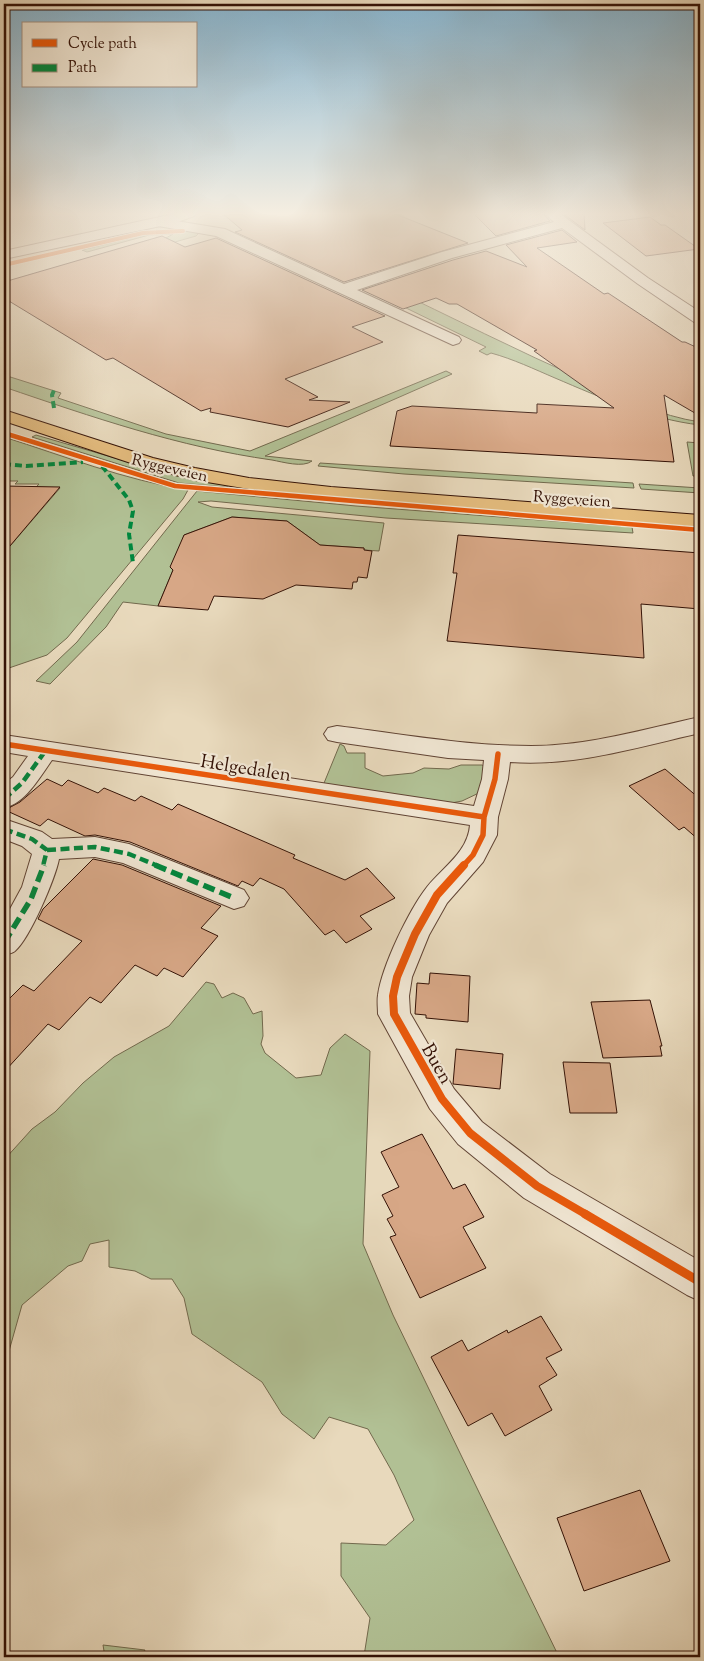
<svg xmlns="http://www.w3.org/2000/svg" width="704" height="1661" viewBox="0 0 704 1661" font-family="'Sorts Mill Goudy',serif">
<rect width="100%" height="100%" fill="#e8d9bc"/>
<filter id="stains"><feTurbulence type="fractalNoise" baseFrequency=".004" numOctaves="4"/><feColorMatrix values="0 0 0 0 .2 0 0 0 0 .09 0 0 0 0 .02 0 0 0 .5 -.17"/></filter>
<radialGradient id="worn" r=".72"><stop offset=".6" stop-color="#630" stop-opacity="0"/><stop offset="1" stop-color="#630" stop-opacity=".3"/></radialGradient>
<path fill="#b1c094" stroke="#72694d" d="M190 231 200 232 196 236 175 242 166 238 173 234 149 235 87 252 82 250 151 233Z
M375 283 384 285C451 317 518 351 586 381 623 398 660 416 700 422V425C649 419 602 398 555 378 534 369 513 359 491 353L487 355 479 351 486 347 363 287Z
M446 371 452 374 265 456 312 461C303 468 283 462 272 460 179 447 92 417 4 387V375L61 393 58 398 166 434 250 451Z
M36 435 132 463 230 485 226 487 179 483 32 437Z
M4 437C64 456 125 480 188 490L183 499 67 638 47 655 6 669H4V553L60 488 36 487 39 484H15L18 481H4Z
M687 442 700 443V476H693Z
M320 463 633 483 634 488 404 474 318 466Z
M639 484 700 488V493L641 489Z
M197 491 356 506 632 527 633 533 386 518 211 501 198 502 212 507 384 523 379 551 364 550V548L320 545 287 521 232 517 184 535 173 570 158 606 123 602 106 627 50 684 36 681 77 642Z
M340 744 344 746 347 753H365V768L383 776 413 773 424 768 449 769 461 765H482L488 768 481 792 462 801 446 804 322 788Z
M206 982 214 984 222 998 233 993 244 998 253 1014 262 1011 263 1036 261 1044 265 1053 296 1078 321 1075 330 1048 345 1034 370 1051 363 1244 393 1315 559 1657H354L364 1656 370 1618 341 1576V1543L386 1545 414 1520 394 1475 368 1429 329 1417 314 1439 282 1414 262 1382 192 1334 184 1298 172 1279H151L135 1271 109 1267V1240L90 1244 82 1261 68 1266 22 1305 9 1351 4 1358V1160L32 1129 55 1112 83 1083 114 1057 169 1026Z
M103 1645 145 1650 142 1657H105Z"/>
<path fill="#d7a786" stroke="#341206" d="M222 213H393L468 243 344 282 235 232 242 230Z
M473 213H542L550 221 496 236Z
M562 213H584L585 230Z
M650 217 661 225H665L699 249 646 256 603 223Z
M562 230 577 242 537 248 604 294 608 293 682 342H685L700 349V416L664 395 674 462 390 446 397 411 412 406 537 413V404L614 408 534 351 537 350 457 304H449L436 298 403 309 362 290 453 260 486 251 527 267 506 245Z
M162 236 185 247 216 238 385 316 352 327 383 342 285 379 318 397 309 400 350 402 288 427 210 412 211 408 201 411 113 358 106 360 4 298V282Z
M4 486 60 487 4 553Z
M232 517 287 521 320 545 364 548V550L372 551 367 578 358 577 357 582H353L352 589 296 585 263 599 214 596 208 610 158 606 173 570 170 567 184 535Z
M458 535 700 553V609L641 604 644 658 447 641 457 573H453Z
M665 769 700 799V841L684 827 679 830 629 786Z
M47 779 62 786 68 780 98 793 104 788 135 801 141 796 172 810 178 804 295 855 293 858 345 880 367 868 395 898 360 916 372 929 346 943 334 930 325 935 284 889 260 878 253 886 242 881 238 886 130 842 95 835 85 836 48 819 40 826 5 810 20 802Z
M93 859 122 865 221 906 201 928 218 936 183 977 164 968 157 976 135 965 101 1003 90 997 59 1030 48 1024 4 1072V1004L23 985 34 991 82 941 38 919 43 909Z
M430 973 470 976 468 1022 426 1018V1015L415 1014 417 983 429 984Z
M650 1000 662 1046H660L662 1056 603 1058 591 1002Z
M456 1049 503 1054 500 1089 453 1084Z
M563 1062 610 1063 617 1113H570Z
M422 1134 453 1189 465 1184 484 1217 463 1227 486 1268 420 1298 390 1237 396 1235 387 1219 393 1216 382 1195 399 1187 381 1152Z
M541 1316 562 1350 546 1358 557 1375 539 1386 552 1410 505 1436 492 1413 468 1426 431 1357 462 1340 468 1351 507 1330 508 1333Z
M640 1490 670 1561 584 1591 557 1518Z"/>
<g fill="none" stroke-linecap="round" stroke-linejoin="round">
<g stroke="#614434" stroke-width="2">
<path id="minor" d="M544 213H559L648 278 700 312V324L694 322 638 284 562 228 452 258 357 290 459 337 461 340 459 343 453 345 216 236 158 226 151 222 158 218 225 229 344 284 442 252 554 222Z
M700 717V733C638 747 574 767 510 762L508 779 498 817 497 835 483 862 447 903 429 935 412 977 409 996 410 1013 454 1089 482 1122 550 1174 700 1261V1301L687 1295 524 1198 458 1144 430 1109 378 1014C378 1008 377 1001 378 995 382 966 409 910 427 887 443 867 468 852 470 825L52 760C39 778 26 803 4 808V784L13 777 28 756 4 752V735L474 806 482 779 484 760 448 758 337 742 328 740 324 734 328 728 337 726C401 734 466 746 531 746 588 746 645 729 700 717Z
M4 819 42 832 52 839 95 837 129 844 244 890 249 898 244 906 234 909 123 863 95 857 59 859C55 879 30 938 15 951 13 953 7 954 4 955V920L22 887 32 854 22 846 4 839Z"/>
</g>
<g stroke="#614434" stroke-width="2">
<path id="tertiary" d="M178 213H196L194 216 175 223 4 259V251Z"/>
</g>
<g stroke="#341206" stroke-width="2">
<path id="primary" d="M4 410 153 458 195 468 249 478 331 487 700 515V527L331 499 249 489 195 480 140 466 4 421Z"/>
</g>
<use href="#minor" fill="#f0e6d3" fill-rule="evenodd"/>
<use href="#tertiary" fill="#f0e6d3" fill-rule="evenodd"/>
<use href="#primary" fill="#e4bc7e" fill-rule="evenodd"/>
<path stroke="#00873e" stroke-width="4" stroke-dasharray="7 4" stroke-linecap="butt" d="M54 408 52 395 55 388
M4 464 26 466 83 462
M102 466 129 500 133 511 129 534 133 563"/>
<path stroke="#00873e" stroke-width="4.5" stroke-dasharray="9 4.5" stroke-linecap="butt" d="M4 799 22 783 46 750
M4 829 32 839 47 850 43 866
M47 850 95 847 129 854 158 866"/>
<path stroke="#00873e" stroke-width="5.5" stroke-dasharray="12 5.5" stroke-linecap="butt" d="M155 865 234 898
M4 943 31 899 44 865"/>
<g stroke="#f0e6d3" stroke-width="5.5">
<path id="cycleway-far4" d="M4 265 143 233 183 231"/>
</g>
<g stroke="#f0e6d3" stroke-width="7">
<path id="cycleway-far3" d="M4 433 175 486 700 530"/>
</g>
<g stroke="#f0e6d3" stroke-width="9">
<path id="cycleway-far2" d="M4 744 484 817
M463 866 473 855 483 835 484 817 495 779 498 754"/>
</g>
<g stroke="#f0e6d3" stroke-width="11">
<path id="cycleway-far1" d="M464 865 437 895 415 934 397 977 393 996 394 1014 442 1099 470 1133 537 1186 587 1215"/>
</g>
<g stroke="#f0e6d3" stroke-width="12">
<path id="cycleway" d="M585 1214 700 1282"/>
</g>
<use href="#cycleway-far4" stroke="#e8590c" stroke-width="4"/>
<use href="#cycleway-far3" stroke="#e8590c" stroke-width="4.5"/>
<use href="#cycleway-far2" stroke="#e8590c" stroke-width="5.5"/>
<use href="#cycleway-far1" stroke="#e8590c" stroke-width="8"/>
<use href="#cycleway" stroke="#e8590c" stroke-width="9"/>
</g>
<linearGradient id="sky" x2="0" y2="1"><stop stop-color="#87b6d2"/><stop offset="0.48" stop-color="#f5eee1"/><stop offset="1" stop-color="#f5eee1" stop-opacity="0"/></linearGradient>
<rect width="704" height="445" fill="url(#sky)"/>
<g text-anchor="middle" stroke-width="4.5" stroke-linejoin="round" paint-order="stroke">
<g font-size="16" fill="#341206" stroke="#f0e6d3">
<text transform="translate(170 467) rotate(13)" y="6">Ryggeveien</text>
<text transform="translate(572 498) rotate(4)" y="6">Ryggeveien</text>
</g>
<g font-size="19" fill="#341206" stroke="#f0e6d3">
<text transform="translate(246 767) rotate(9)" y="7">Helgedalen</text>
<text transform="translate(438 1063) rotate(60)" y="7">Buen</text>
</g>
</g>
<rect width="704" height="1661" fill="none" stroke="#e8d9bc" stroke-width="20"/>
<rect x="5" y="5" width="694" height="1651" fill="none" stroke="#341206" stroke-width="2.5"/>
<rect x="10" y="10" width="684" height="1641" fill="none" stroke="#341206"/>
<rect x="22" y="22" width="175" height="65" fill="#f0e6d3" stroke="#a59181"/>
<rect x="32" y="39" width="25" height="8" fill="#e8590c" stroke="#a59181"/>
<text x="68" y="48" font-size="15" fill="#341206">Cycle path</text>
<rect x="32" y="64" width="25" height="8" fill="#00873e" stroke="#a59181"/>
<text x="68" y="72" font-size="15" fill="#341206">Path</text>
<rect width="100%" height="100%" filter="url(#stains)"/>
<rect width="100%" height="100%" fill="url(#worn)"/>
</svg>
